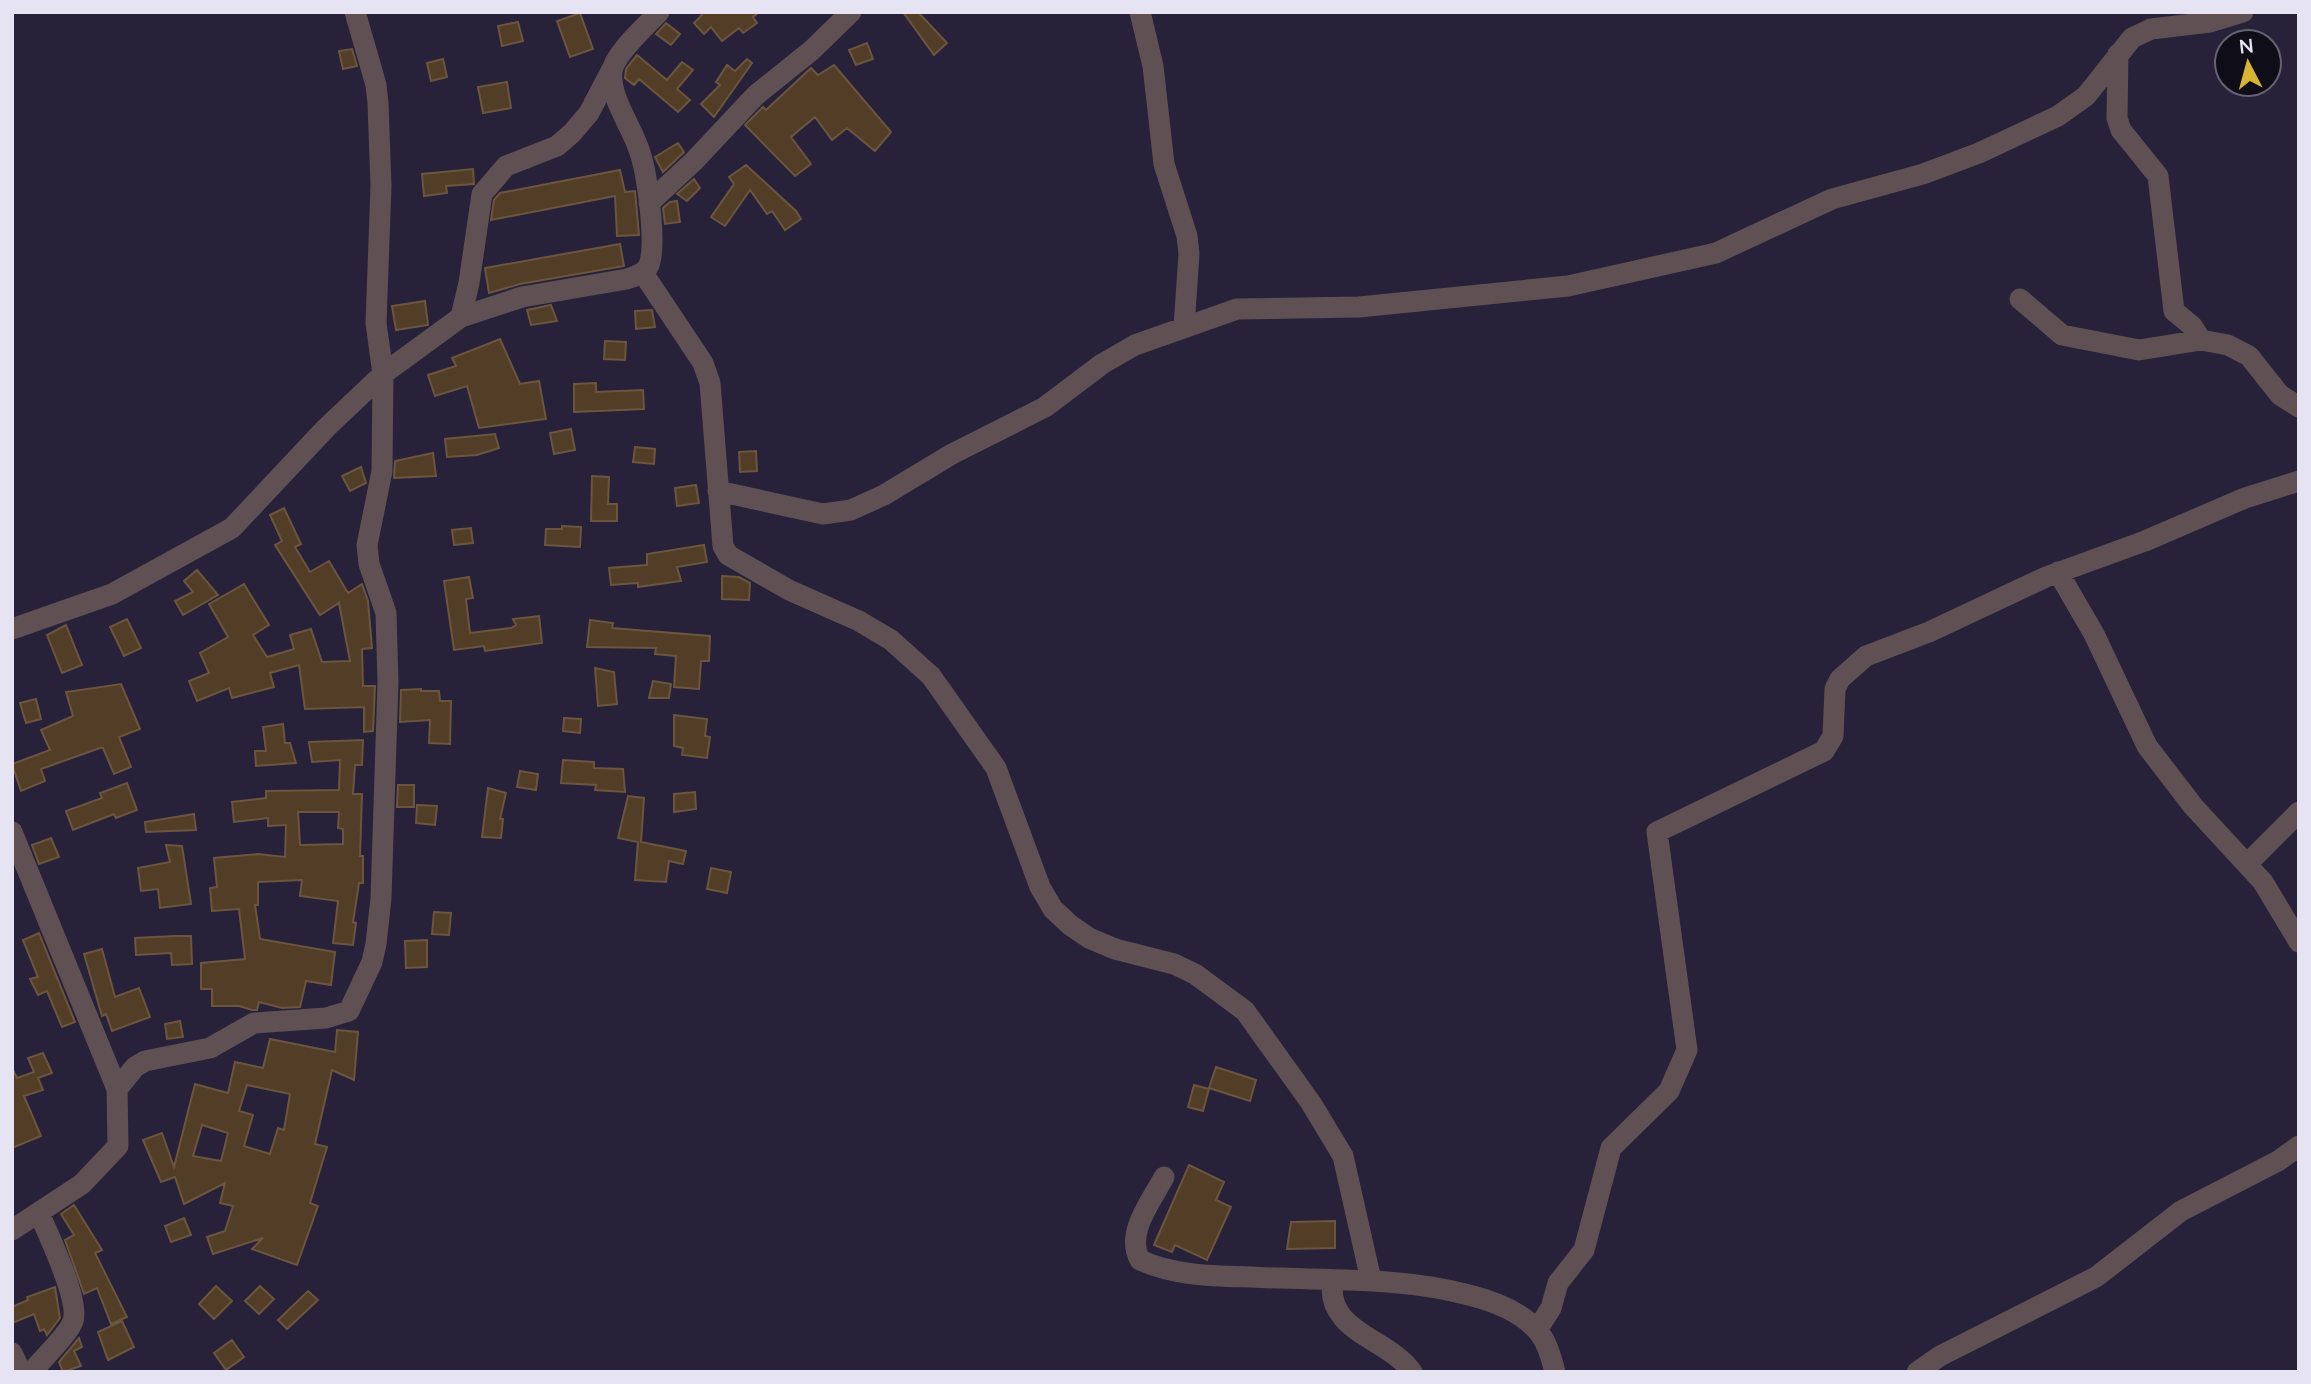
<svg xmlns="http://www.w3.org/2000/svg" width="2311" height="1384" viewBox="0 0 2311 1384" font-family="Lato,sans-serif">
<rect width="100%" height="100%" fill="#272139"/>
<path fill="#523e27" stroke="#6b553e" stroke-width="2" fill-rule="evenodd" d="M700 12H759L753 17 757 23 743 33 739 28 722 41 711 27 704 34 694 23 702 15Z
M903 12H918L947 43 934 55Z
M580 13 593 49 570 57 557 21Z
M518 22 523 41 502 46 498 26Z
M666 23 680 34 671 45 656 34Z
M867 43 873 59 856 65 849 50Z
M352 49 357 66 343 69 339 51Z
M637 55 667 80 682 62 693 70 677 89 690 100 678 112 639 79 634 85 625 78 626 69Z
M443 59 447 77 431 81 427 63Z
M747 59 752 63 714 117 701 104 720 85 716 82 727 65 735 71Z
M834 65 891 132 875 151 847 128 832 140 815 117 791 137 811 164 795 176 745 125 763 107 766 110 811 68 818 75Z
M507 82 511 108 483 113 478 87Z
M678 143 684 152 663 172 655 157Z
M746 165 796 211 801 219 785 230 772 211 767 214 750 190 725 226 711 217 734 184 729 177Z
M473 169 474 184 446 186 447 193 424 196 422 174Z
M620 170 625 192 635 191 639 235 617 236 615 196 491 220 494 200 500 193Z
M694 179 700 188 687 201 677 194Z
M677 201 680 222 665 224 663 208 670 202Z
M620 244 624 266 520 284 489 293 485 268Z
M425 301 428 325 396 330 392 306Z
M551 305 557 321 531 325 527 310Z
M652 310 655 327 636 329 635 311Z
M500 339 520 384 539 381 546 419 479 428 467 386 435 396 428 375 456 366 452 358Z
M605 341 626 342 625 360 604 359Z
M596 383V392L643 390 644 409 574 412V384Z
M571 429 575 450 554 454 550 433Z
M495 434 499 448 477 455 447 457 445 439Z
M635 447 655 449 654 464 633 462Z
M756 451 757 471 740 472 739 452Z
M433 453 436 476 394 478 395 461Z
M361 467 366 483 350 491 342 476Z
M592 476 609 477 608 504H617V521H591Z
M696 485 699 503 677 506 675 488Z
M284 508 301 544 295 547 310 572 329 561 348 593 362 584 368 601 372 648 362 649 363 686H375L373 731 364 732V707L305 709 299 665 270 673 274 687 232 698 229 688 197 701 189 681 209 673 200 653 228 637 209 604 244 584 269 625 253 635 267 657 294 649 290 635 311 629 322 662 350 661 339 603 320 615 275 545 282 541 270 515Z
M562 526 581 527 580 547 545 545 546 529H562Z
M471 528 473 543 454 545 452 530Z
M704 545 707 562 677 567 681 581 638 587V583L611 585 609 568 647 565V554Z
M197 570 218 595 183 615 175 601 193 592 184 581Z
M722 576 739 577 750 583 749 600 722 599Z
M469 577 473 598 466 599 470 633 511 628 516 625 513 619 539 616 542 643 485 651 484 646 454 650 444 581Z
M127 619 141 648 124 656 110 627Z
M590 620 613 623 612 628 710 636 709 661H701L699 689 674 687 676 656 655 654 656 648 587 647Z
M66 625 82 665 62 673 47 635Z
M595 668 614 672 617 704 598 706Z
M653 681 671 684 669 698H649Z
M121 684 140 729 119 737 131 767 114 774 103 748H100L41 769 45 781 21 791 12 764 50 750 41 730 73 716 66 692Z
M421 689V691H439L440 701H451L450 744 429 743 430 720 400 722 401 690Z
M36 699 41 719 26 723 20 703Z
M674 715 707 719 705 736 710 737 707 758 682 755 683 748 674 746Z
M564 718 581 719 580 733 563 731Z
M283 724 285 743H290L296 763 256 766 255 751H266L263 727Z
M363 740 362 765H355L353 794H362L360 856H363V883H359L353 922 356 923 353 945 333 943 338 901 300 896 302 880 258 882V905H255L260 939 335 952 331 985 306 981 300 1007 282 1008 259 1002 257 1010H252L239 1006H212V989H201V963L245 959 239 909 212 911 210 888 217 887 214 858 258 854 285 857 286 825 268 826V818L234 822 232 802 266 798V791L339 790 340 760 312 762 309 742ZM298 812H339L338 828 343 829V844L300 845Z
M563 760 594 762V768L623 769 625 792 595 790 596 785 561 783Z
M520 771 538 774 536 790 517 787Z
M127 783 137 810 116 818 114 814 73 830 66 811 102 798 100 793Z
M398 785H414V807H397Z
M488 788 506 793 500 819H503L501 838 482 837Z
M695 792 696 809 674 812V794Z
M628 796 644 798 641 842 686 851 683 864 669 861 666 882 635 880 638 842 618 838Z
M417 805 437 806 435 825 416 823Z
M194 814 196 830 146 832 145 822Z
M51 838 59 857 39 864 32 845Z
M166 845 182 846 191 904 160 908 158 889 141 891 138 868 170 862Z
M711 868 731 872 727 893 707 889Z
M434 912 451 913 449 935 432 934Z
M39 933 75 1022 62 1027 47 991 38 995 30 979 38 977 23 940Z
M175 936H191L192 964 172 965 171 953 136 955 135 938Z
M427 940V967L406 968 405 941Z
M102 949 115 997 139 988 150 1017 112 1031 106 1014 102 1016 84 954Z
M180 1021 183 1037 167 1039 165 1024Z
M337 1030 358 1032 354 1080 332 1070 315 1144 327 1147 310 1203 318 1206 297 1265 252 1249 263 1238 213 1254 207 1237 225 1231 233 1206 220 1203 225 1183 184 1204 175 1177 161 1182 143 1140 162 1133 174 1167 195 1084 228 1093 235 1062 263 1068 270 1039 335 1052ZM247 1085 290 1094 284 1130 278 1128 270 1154 244 1146 253 1115 239 1111ZM202 1125 228 1133 221 1161 193 1156Z
M43 1053 52 1073 38 1078 43 1090 24 1096 41 1136 12 1148V1068L17 1078 34 1072 28 1058Z
M1216 1067 1256 1080 1250 1101 1209 1088Z
M1194 1085 1209 1089 1203 1111 1188 1107Z
M1189 1165 1224 1182 1216 1200 1231 1207 1207 1260 1175 1245 1172 1252 1154 1245Z
M74 1205 102 1250 95 1253 127 1317 111 1324 97 1288 84 1294 65 1240 74 1235 61 1214Z
M184 1218 191 1235 171 1242 165 1226Z
M1335 1221V1248L1287 1249 1291 1222Z
M216 1286 232 1301 214 1319 199 1304Z
M260 1286 274 1299 259 1314 245 1301Z
M55 1287 60 1318 47 1335 44 1329 40 1331 34 1314 12 1323V1307L28 1300 27 1297Z
M308 1291 318 1300 287 1329 278 1320Z
M122 1321 134 1347 108 1360 98 1332Z
M79 1338 82 1347 74 1351 81 1366 63 1372 59 1362Z
M232 1340 244 1357 226 1370 214 1353Z"/>
<g fill="none" stroke-linecap="round" stroke-linejoin="round">
<path stroke="#5f5053" stroke-width="21" d="M1140 12 1153 66 1164 164 1187 236 1189 254 1184 327
M2118 54 2117 118 2121 130 2158 176 2174 311 2192 326 2201 340
M649 203 694 161 756 95 812 50 851 12
M643 273 703 363 710 383 723 546 728 555 789 590 859 621 891 640 931 676 996 768 1040 887 1053 909 1070 925 1089 938 1115 949 1174 964 1195 974 1245 1011 1311 1103 1343 1156 1371 1280
M2020 299 2062 335 2139 350 2201 340 2228 345 2249 356 2280 395 2299 407
M461 317 469 283 482 194 506 166 557 146 572 133 589 113 612 69
M718 491 823 514 851 510 884 495 952 454 1045 407 1102 364 1135 345 1237 309 1359 307 1568 286 1716 253 1832 199 1923 174 1979 153 2058 116 2086 96 2132 38 2151 29 2210 22 2243 12
M2058 572 2094 634 2147 746 2193 806 2263 882 2299 942
M12 629 112 594 232 528 326 428 383 374 461 317 522 297 627 279C635 276 645 274 649 265 657 244 647 169 638 147 630 124 609 96 612 71 615 53 646 26 659 12
M12 832 117 1089
M2247 864 2299 812
M1164 1177C1151 1202 1125 1233 1140 1260 1175 1276 1214 1276 1251 1277 1324 1281 1398 1276 1469 1295 1493 1301 1518 1310 1535 1328 1547 1340 1551 1357 1555 1372
M12 1230 82 1184 118 1146 117 1089 135 1067 145 1061 210 1048 254 1023 326 1018 349 1011 372 962 376 944 381 898 388 682 386 613 369 564 367 545 382 471 383 374 376 323 381 186 378 103 376 85 355 12
M1333 1280C1324 1332 1389 1338 1412 1372
M1537 1330 1551 1308 1558 1283 1584 1250 1611 1148 1669 1091 1687 1050 1657 832 1824 751 1833 736 1835 689 1840 679 1866 656 1929 632 2046 577 2145 541 2245 498 2299 481
M12 1353 21 1372
M32 1372C41 1360 69 1334 73 1321 80 1300 48 1234 39 1213
M1917 1372 1940 1356 2096 1277 2181 1211 2278 1161 2299 1146"/>
</g>
<rect width="2311" height="1384" fill="none" stroke="#e6e3f3" stroke-width="28"/>
<g transform="translate(2248 63) rotate(354)"><circle r="33" fill="#0f0d17" stroke="#65636f" stroke-width="2"/>
<path d="M0-5L12 26L0 18L-12 26Z" fill="#d8b434"/>
<text y="-10" font-size="19" font-weight="bold" text-anchor="middle" fill="#e6e3f3">N</text>
</g>
</svg>
